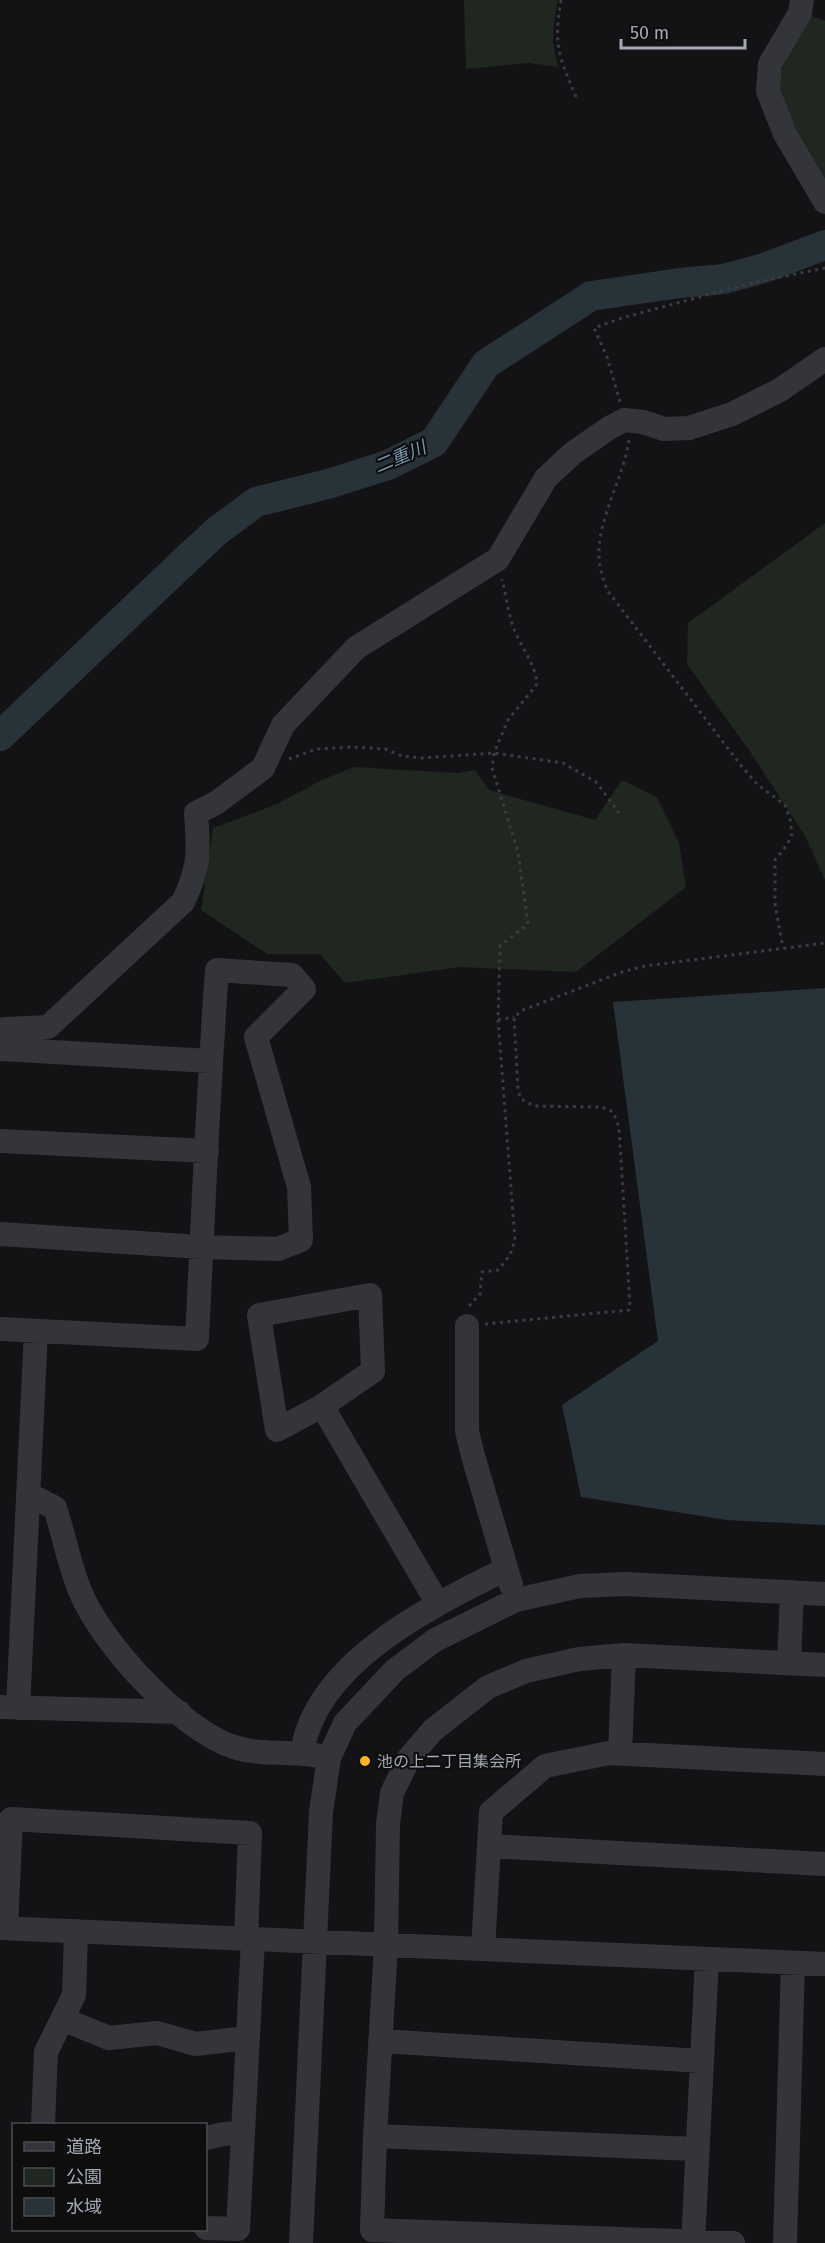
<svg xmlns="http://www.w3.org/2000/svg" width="825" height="2243" viewBox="0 0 825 2243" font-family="'Fira Sans','Noto Sans JP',sans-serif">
<rect width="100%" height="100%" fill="#131315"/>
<path fill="#1f2720" d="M464 0H558C553 24 550 44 559 67L528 63 466 69Z
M812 16 825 21V178C812 155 778 105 780 80 782 58 801 35 812 16Z
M825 523V880L805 836 751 753 687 664 688 623Z
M354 767 457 773 475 770 489 790 595 820 622 780 657 797 679 843 686 887 576 972 460 967 345 983 320 954H267L201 910 213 828 277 804 322 780Z"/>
<path fill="#283239" d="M825 988V1525L727 1520 581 1497 562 1405 658 1341 613 1002Z"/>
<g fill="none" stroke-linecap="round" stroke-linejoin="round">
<path stroke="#283239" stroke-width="30" d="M0 736 191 555 217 531 256 502 328 484 388 465 434 442 486 364 591 296 680 283 724 279 764 268 825 245"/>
<path stroke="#3a3c41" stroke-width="3" stroke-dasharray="3 4.5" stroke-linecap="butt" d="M561 0C553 45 559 56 576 97
M620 402 607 357 594 328 622 318 751 283 825 268
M629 440C624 476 598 519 599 554 599 567 603 578 607 590L743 768 757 784 785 805 790 819 792 834 787 845 775 860V904L783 948
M289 759 317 749 352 747 385 749 402 756 421 758 494 753 563 763 596 782 619 813
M498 1020 514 1017
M469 1306 480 1294 482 1272 498 1270 510 1255 515 1240 498 1020 500 946 528 924 518 852 492 768 494 753 508 720 537 684C536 665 521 647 514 629 508 613 506 595 502 579
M485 1324 629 1310 630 1306 619 1127 613 1112 602 1107 534 1106 521 1099 518 1090 514 1017 523 1010 622 972 645 966 825 943"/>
<path stroke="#34353a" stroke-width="24" d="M802 0 800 13 770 64 768 91 785 134 825 202
M0 1039 5 1029 48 1027 183 902C200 867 199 851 196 813L216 803 263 768 283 725 356 648 498 559 546 478 573 453 609 428 624 420 643 422 664 429 689 428 732 414 780 390 825 359
M0 1049 210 1061
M0 1141 207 1151
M0 1234 201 1247 278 1249 301 1240 299 1187 256 1037 304 989 292 975 217 970C208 1093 203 1216 197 1339L0 1329
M467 1326V1431L473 1456 511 1585
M322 1406 373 1371 370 1295 259 1315 277 1430 322 1406 438 1604
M28 1494 55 1508C64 1535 69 1564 80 1591 101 1643 181 1730 234 1747 265 1757 298 1749 329 1758
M789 1663 792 1592
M0 1707 179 1712
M18 1708 36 1331
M302 1753C315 1662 432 1606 506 1569
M620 1754 624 1655
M489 1846 825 1864
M0 1928 825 1964
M6 1928 11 1819 250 1833 246 1939
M483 1949 491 1812 545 1766 609 1753 825 1764
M62 2019 109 2038 157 2033 195 2044 248 2038
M380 2041 701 2061
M43 2124 46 2052 74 1995 76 1931
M375 2136 696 2149
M206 2138 224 2134 243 2133
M206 2228 238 2229 253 1939
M301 2243 321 1812 329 1758 345 1723 395 1670 435 1640 516 1600 580 1586 625 1584 825 1594
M693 2243 707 1959
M733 2243 372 2230 375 2136 386 1944 388 1824 392 1793 409 1758 433 1730 488 1687 526 1671 579 1659 624 1655 825 1665
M785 2243 793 1963"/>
</g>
<circle fill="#fab225" stroke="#0e0e0f" stroke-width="2" cx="365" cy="1761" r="6"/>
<g text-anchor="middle" stroke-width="4.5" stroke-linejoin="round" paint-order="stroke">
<g font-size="16" fill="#a4a9b6" stroke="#0e0e0f" text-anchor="start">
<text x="377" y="1767">池の上二丁目集会所</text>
</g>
<g font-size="18" font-style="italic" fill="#7898b3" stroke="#0e0e0f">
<text transform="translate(400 457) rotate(-23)" y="6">二重川</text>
</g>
</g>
<rect x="12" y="2123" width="195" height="108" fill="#0e0e0f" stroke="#4a4c52" stroke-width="1.5"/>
<rect x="24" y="2142" width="30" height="9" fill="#34353a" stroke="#4a4c52" stroke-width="1.5"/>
<text x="66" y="2153" font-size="18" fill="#a4a9b6">道路</text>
<rect x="24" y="2168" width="30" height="18" fill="#1f2720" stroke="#4a4c52" stroke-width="1.5"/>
<text x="66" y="2183" font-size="18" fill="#a4a9b6">公園</text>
<rect x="24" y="2198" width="30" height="18" fill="#283239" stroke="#4a4c52" stroke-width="1.5"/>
<text x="66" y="2213" font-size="18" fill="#a4a9b6">水域</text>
<path d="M621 39v9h124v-9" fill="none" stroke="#a4a9b6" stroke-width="3"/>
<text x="630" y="39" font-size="18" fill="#a4a9b6" stroke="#0e0e0f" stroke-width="4.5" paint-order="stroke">50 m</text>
</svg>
